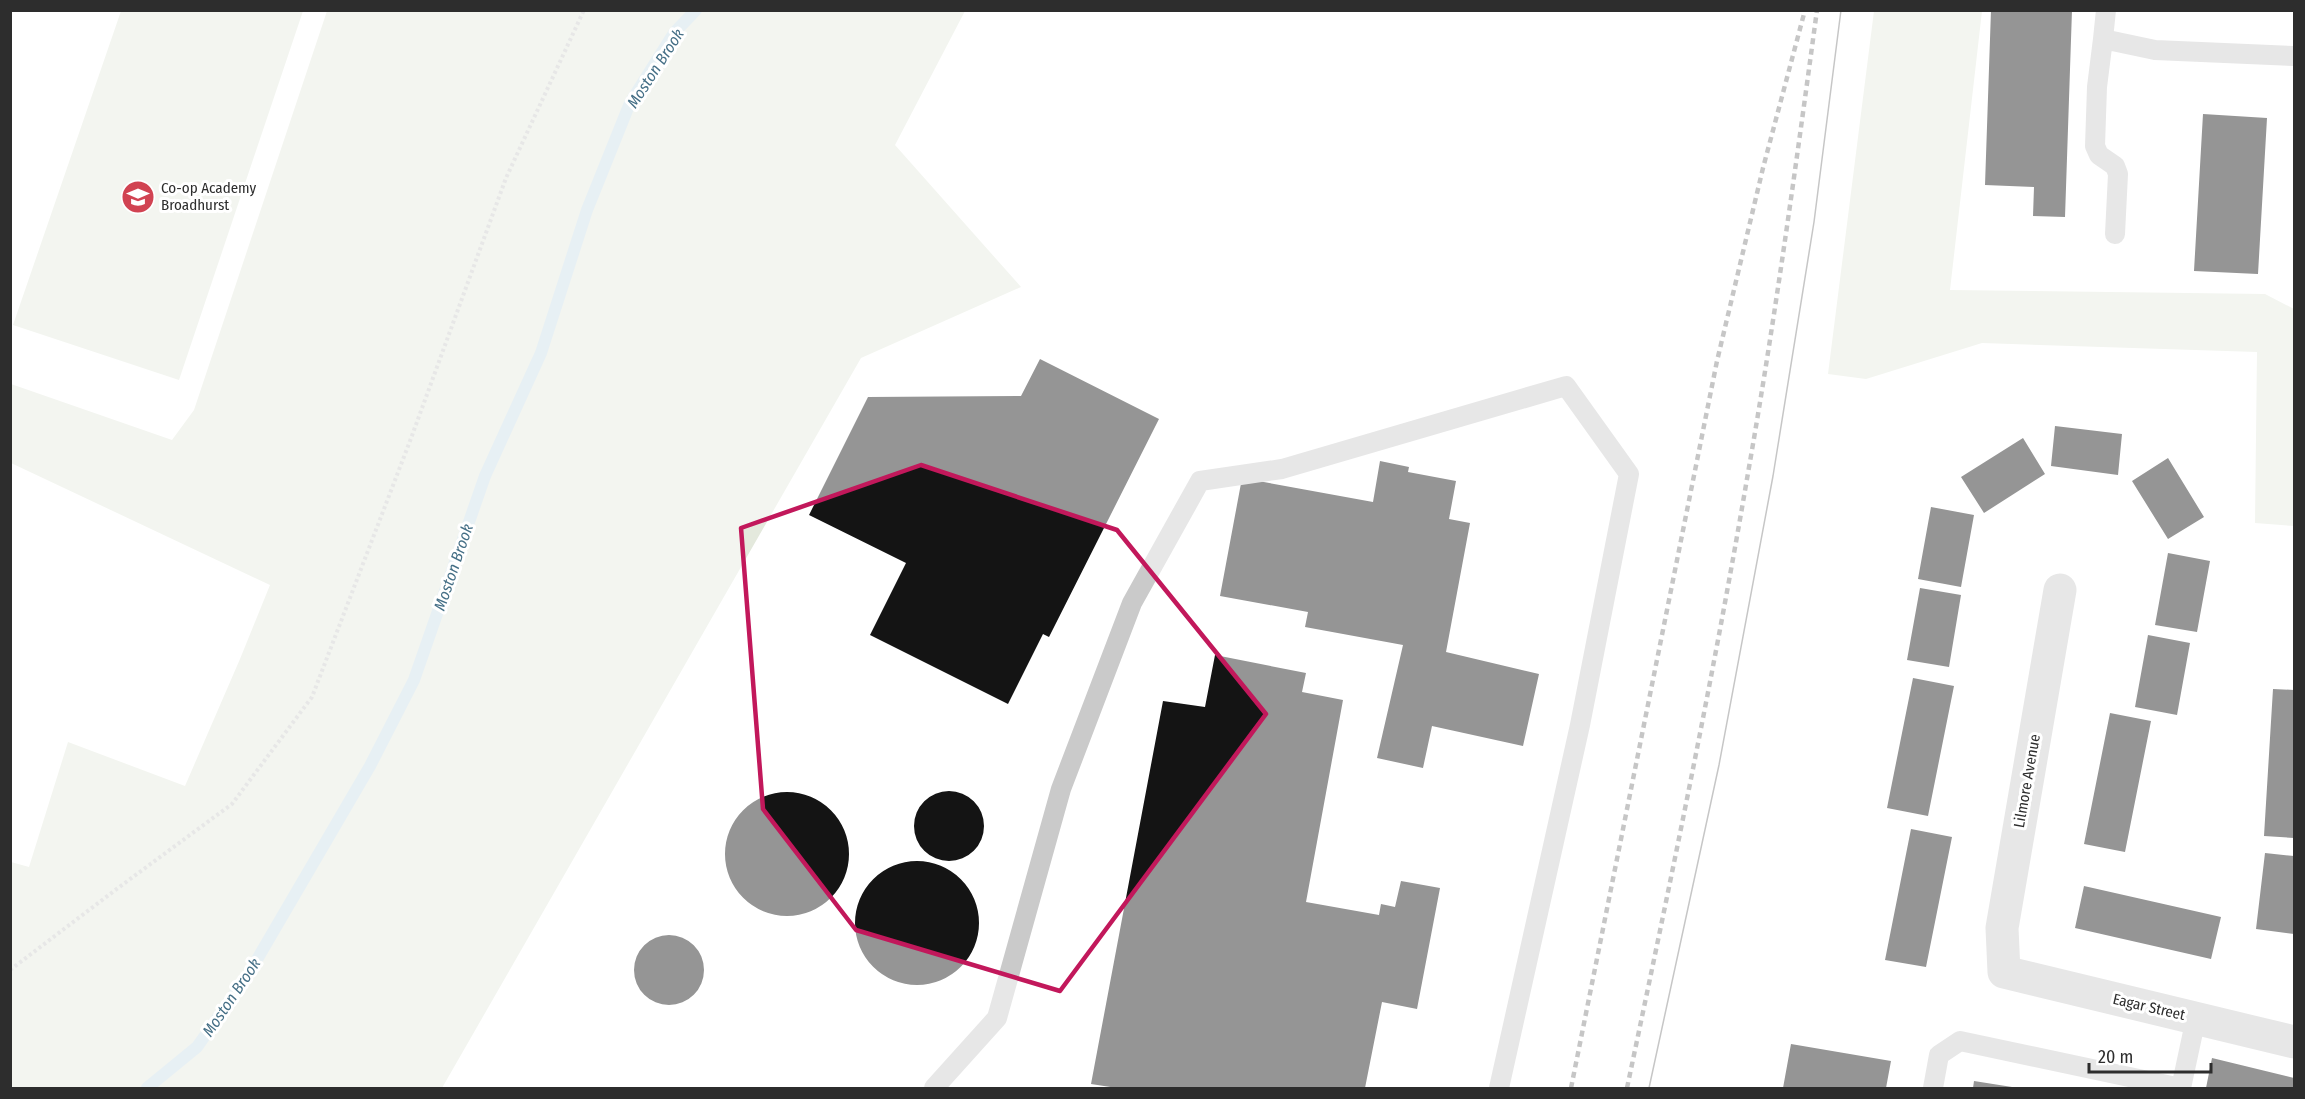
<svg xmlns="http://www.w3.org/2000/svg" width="2305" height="1099" viewBox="0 0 2305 1099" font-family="'Fira Sans Condensed',sans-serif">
<rect width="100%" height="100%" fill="#fff"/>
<path fill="#e4e9dd" d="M121 11H303L179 380 13 325Z
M327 11H965L895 145 1021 287 861 358 442 1088H11V862L29 867 68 742 185 786 240 659 270 585 11 463V384L172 440 194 410Z
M1874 11H1982L1950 290 2265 294 2294 309V526L2255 523 2257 352 1982 343 1866 379 1828 374Z"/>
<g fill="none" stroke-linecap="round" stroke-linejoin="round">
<path stroke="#cbdde7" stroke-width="12" d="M147 1088 197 1047 248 975 370 766 414 680 485 476 541 353 587 210 630 103 674 33 696 10"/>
</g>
<path fill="#141414" d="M1991 10H2072L2065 217 2033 216 2034 187 1985 185Z
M2203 114 2267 118 2258 274 2194 271Z
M1040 359 1159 419 1049 637 1043 634 1008 704 870 635 906 563 809 515 868 397 1021 396Z
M2055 426 2122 434 2118 475 2051 466Z
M2023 438 2045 474 1984 513 1961 477Z
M2168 458 2204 517 2168 539 2132 481Z
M1380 461 1409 467 1408 472 1456 481 1449 519 1470 523 1446 652 1539 674 1523 746 1432 726 1423 768 1377 758 1403 645 1305 627 1308 612 1220 596 1242 478 1373 502Z
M1931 507 1974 515 1961 587 1918 579Z
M2168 553 2210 561 2197 632 2155 625Z
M1920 588 1961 595 1949 667 1907 660Z
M2148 635 2190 643 2177 715 2135 707Z
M1215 655 1306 673 1302 692 1343 700 1306 902 1379 915 1381 904 1395 907 1401 881 1440 888 1417 1009 1382 1002 1365 1088H1117L1091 1084 1163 701 1205 707Z
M1913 678 1954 686 1928 816 1887 808Z
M2273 689 2294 690V838L2264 836Z
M2110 713 2151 721 2125 852 2084 844Z
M914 826a35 35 0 1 1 70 0a35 35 0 1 1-70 0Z
M725 854a62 62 0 1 1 124 0a62 62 0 1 1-124 0Z
M1911 829 1952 837 1926 967 1885 960Z
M2265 853 2294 856V934L2256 929Z
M855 923a62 62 0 1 1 124 0a62 62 0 1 1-124 0Z
M2084 886 2221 917 2211 959 2075 928Z
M634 970a35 35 0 1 1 70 0a35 35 0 1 1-70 0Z
M1791 1044 1891 1061 1886 1088H1783Z
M2212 1058 2294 1078V1088H2206Z
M1974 1081 2012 1087V1088H1973Z"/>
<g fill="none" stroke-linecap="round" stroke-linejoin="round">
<path stroke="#cacaca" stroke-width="4" stroke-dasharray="3 3" stroke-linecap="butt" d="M10 970 118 888 232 804 312 697 410 441 506 178 584 10"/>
<path stroke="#cacaca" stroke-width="20" d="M2106 10 2103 39 2155 50 2294 56
M2103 39 2097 87 2095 146 2099 155 2115 166 2118 174 2115 234
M934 1088 997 1018 1061 789 1132 603 1200 481 1282 469 1566 386 1629 474 1580 725 1499 1088
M1933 1088 1939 1055 1960 1041 2181 1088 2196 1018"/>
<path stroke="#cacaca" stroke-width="33" d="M2060 590 2002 928 2004 972 2294 1042"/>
<path stroke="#828282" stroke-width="1.5" d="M1649 1088 1719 765 1773 476 1814 222 1841 10"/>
<path stroke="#828282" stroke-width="4.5" stroke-dasharray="6 4.5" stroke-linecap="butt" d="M1571 1088 1717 361 1763 168 1805 10
M1627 1088C1670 884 1713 679 1748 473 1775 319 1796 165 1817 10"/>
</g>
<path d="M0 0H2305V1099H0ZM921 465 1117 530 1266 714 1060 991 856 930 763 809 741 528Z" fill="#fff" fill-opacity=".55" fill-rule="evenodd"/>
<path fill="none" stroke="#c2185b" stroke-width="4.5" stroke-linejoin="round" d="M921 465 1117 530 1266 714 1060 991 856 930 763 809 741 528Z"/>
<defs>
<g id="school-disc" transform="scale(1.725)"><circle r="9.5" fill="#d14352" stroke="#fff"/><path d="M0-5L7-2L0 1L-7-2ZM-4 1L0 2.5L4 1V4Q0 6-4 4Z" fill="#fff"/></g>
</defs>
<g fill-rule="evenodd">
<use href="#school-disc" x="138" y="197"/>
</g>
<g text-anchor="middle" stroke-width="6" stroke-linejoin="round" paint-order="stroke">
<g font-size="15" fill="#2d2d2d" stroke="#fff" text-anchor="start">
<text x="161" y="193">Co-op Academy<tspan x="161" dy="17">Broadhurst</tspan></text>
</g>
<g font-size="15" fill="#2d2d2d" stroke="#fff">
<text transform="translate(2027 781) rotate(-80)" y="5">Lilmore Avenue</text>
<text transform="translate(2149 1007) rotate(13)" y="5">Eagar Street</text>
</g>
<g font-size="16" font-style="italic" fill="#456f86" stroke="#fff">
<text transform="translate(655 68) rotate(-57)" y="6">Moston Brook</text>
<text transform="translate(453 567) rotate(-71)" y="6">Moston Brook</text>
<text transform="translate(231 997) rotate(-56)" y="6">Moston Brook</text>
</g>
</g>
<rect width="2305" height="1099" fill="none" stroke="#2d2d2d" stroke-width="24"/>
<path d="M2089 1063v9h122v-9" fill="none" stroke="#2d2d2d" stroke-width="3"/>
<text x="2098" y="1063" font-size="18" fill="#2d2d2d" stroke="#ffffff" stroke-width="4.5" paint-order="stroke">20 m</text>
</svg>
